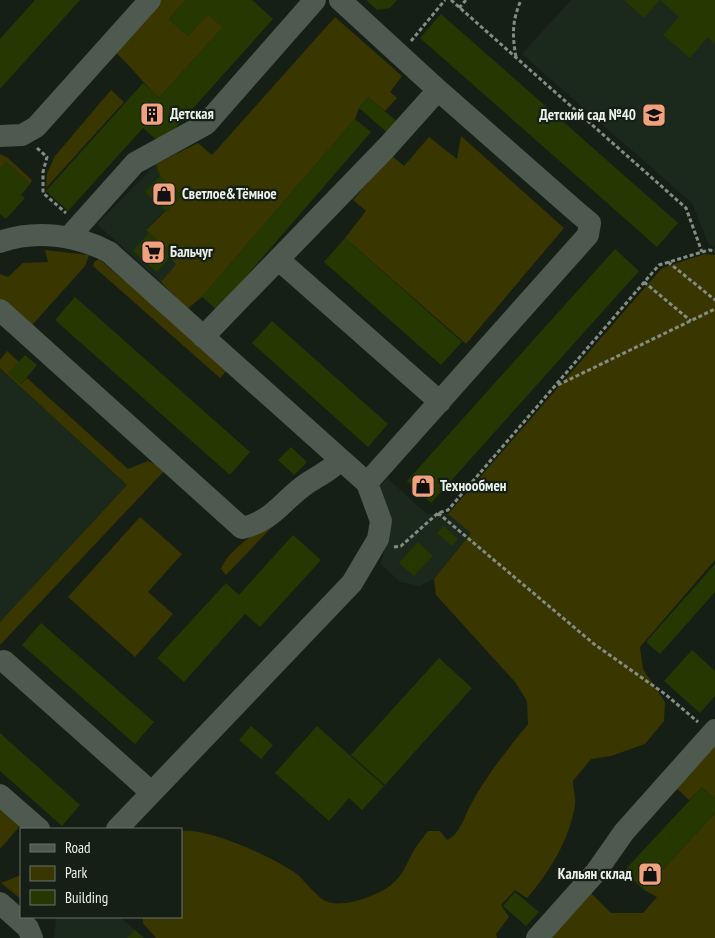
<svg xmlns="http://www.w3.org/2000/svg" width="715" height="938" viewBox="0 0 715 938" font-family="'PT Sans Narrow',sans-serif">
<rect width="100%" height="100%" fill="#151f16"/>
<path fill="#1a291c" d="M571 0H715V246L709 245 692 203 522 54Z
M156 164 182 195 146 229 173 254 176 264 161 282 97 224Z
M0 368 127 485 0 622Z
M387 478 427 514H448L471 533 434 579 419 586 400 582 381 564 389 533 379 488Z
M56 917H120L144 938H54Z"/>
<path fill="#393600" d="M157 0H186L169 19 188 36 208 14 223 27 159 98C143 83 130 65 113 50Z
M335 17 402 76 390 92 397 98 385 111 368 97 359 108 355 119 202 297 187 309 161 282 176 264 170 258 173 254 146 230 182 195 160 176 156 164 198 143 212 155Z
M111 90 124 102 46 188 47 173 55 156Z
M461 136 564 228 466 344 345 238 366 211 353 200 391 155 404 166 429 137 457 159Z
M0 154 8 158 32 180 30 184 6 162 0 168Z
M45 250 89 255 85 266 33 324 27 327 0 303V274L8 277 23 263 48 262Z
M705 254 715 255V560L640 647 643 669 665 702 664 721 645 744 611 756 591 759 573 781C573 789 576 797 575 805 570 839 549 873 527 898L515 890 501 905 509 917 496 934 497 938H156L143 923V917H181V831C209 828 267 855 291 870 303 877 311 891 322 899 337 911 379 896 392 884 402 876 405 867 411 856 415 847 422 839 428 831H440L447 840C461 833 463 819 470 806 486 776 507 750 528 724L527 701 515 682 436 595 434 579 471 533 448 514 662 268Z
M99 259 228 369 220 378 93 266 94 262Z
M7 351 19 362 9 373 21 384 27 378 128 469 148 461 166 469 0 645V622L127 485 0 368V360Z
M140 517 182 554 148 592 173 614 135 657 68 597Z
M274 525 226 575 221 569C226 553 257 529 274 525Z
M715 741V799L702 787 689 800 675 787Z
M0 809 20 826 0 849Z
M715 813V938H549L591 893 611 913H643L657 897 644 890Z
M21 875V899L1 883Z"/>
<path fill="#263801" d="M35 0H80L0 89V39Z
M186 0H252L273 19 161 144 143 128 68 211 46 191 143 83 159 98 223 27 208 14 188 36 169 19Z
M366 0H397L390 8 377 10Z
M624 0H660L644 18Z
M660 0H715V44L708 37 690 58 663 35 679 17Z
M441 14 678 223 657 247 420 38Z
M368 97 400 124 390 135 359 108Z
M355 119 371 132 217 310 202 297Z
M6 162 30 184 21 195 25 198 6 219 0 214V168Z
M160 176 182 195 167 212 145 192Z
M149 233 173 254 157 272 133 251Z
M345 238 462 342 441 365 324 262Z
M615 249 639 271 431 503 407 481Z
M75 297 250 452 230 475 55 320Z
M272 321 388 424 368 447 252 343Z
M25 355 37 365 21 384 8 373Z
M291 447 307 462 294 475 278 460Z
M444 526 458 539 452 546 437 533Z
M293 535 321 560 260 627 245 614 184 682 157 658 226 583 239 595Z
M418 542 433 556 414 576 399 563Z
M715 564V592L660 654 646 642Z
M41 623 154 722 135 744 22 645Z
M692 650 715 671V696L700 713 664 681Z
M439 658 472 688 385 785 351 755Z
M251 726 273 745 261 759 239 740Z
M317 726 384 786 362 810 349 798 329 821 275 773Z
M0 733 80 805 62 826 0 771Z
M702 787 715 799V813L644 890 624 871Z
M515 892 539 912 526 926 503 906Z
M135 930 144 938H127Z"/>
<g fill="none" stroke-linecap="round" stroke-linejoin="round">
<path stroke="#848d85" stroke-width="3" stroke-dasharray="4 2.5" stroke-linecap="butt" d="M451 0 686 208 702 252
M459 8 466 0
M411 41 445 0
M516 57C512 35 512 21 521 0
M37 148 47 157 43 172V193L66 213
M668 262 715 300
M644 282 691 321
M558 385 715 309
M438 513 594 644 665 694 698 722
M394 547 401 546 438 513 448 510 659 265 709 250 715 251"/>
<path stroke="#4e5a4f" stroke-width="22" d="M340 0 438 90
M0 136 22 135 36 127 150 0
M68 238 135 163 206 124 315 0
M0 242C36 229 76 235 109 252L367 483 381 521 378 539 352 583 117 829
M279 260 440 402
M0 310 242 528C274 521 283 499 309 482 321 475 330 470 341 460
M203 337 387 147 438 90 578 213 590 223 588 235 367 483
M4 661 151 792
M0 795 39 829
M0 903 28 928 32 938
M537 938 596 872 624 832 715 730"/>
</g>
<defs>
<g id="building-square" transform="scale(1.25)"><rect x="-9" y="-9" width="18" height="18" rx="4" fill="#f2a17e" stroke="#151f16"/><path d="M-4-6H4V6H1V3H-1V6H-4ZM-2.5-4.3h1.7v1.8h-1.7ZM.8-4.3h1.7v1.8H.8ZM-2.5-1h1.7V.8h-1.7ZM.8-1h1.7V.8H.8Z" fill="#111"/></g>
<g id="school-square" transform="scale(1.25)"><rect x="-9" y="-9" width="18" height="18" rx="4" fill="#f2a17e" stroke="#151f16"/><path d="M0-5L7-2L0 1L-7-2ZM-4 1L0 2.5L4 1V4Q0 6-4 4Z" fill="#111"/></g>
<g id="shop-square" transform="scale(1.25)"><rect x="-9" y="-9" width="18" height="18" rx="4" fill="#f2a17e" stroke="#151f16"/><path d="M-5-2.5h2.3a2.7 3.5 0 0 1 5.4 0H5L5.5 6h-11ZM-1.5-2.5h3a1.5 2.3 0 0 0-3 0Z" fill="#111"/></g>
<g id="supermarket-square" transform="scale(1.25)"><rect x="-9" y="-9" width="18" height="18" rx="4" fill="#f2a17e" stroke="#151f16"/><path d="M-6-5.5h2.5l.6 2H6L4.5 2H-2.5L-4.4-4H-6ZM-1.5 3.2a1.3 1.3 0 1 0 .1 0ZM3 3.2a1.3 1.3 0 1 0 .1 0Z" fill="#111"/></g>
</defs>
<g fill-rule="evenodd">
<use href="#building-square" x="152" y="114"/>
<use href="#school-square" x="654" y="115"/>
<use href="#shop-square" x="164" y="194"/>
<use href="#supermarket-square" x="153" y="252"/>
<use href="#shop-square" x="423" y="486"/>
<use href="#shop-square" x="650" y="874"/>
</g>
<g text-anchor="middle" stroke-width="4.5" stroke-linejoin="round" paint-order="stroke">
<g font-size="15" font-weight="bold" fill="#eaf1ea" stroke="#151f16" text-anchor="start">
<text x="170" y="119">Детская</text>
<text x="636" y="120" text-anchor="end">Детский сад №40</text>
<text x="182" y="199">Светлое&amp;Тёмное</text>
<text x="170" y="257">Бальчуг</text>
<text x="440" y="491">Технообмен</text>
<text x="632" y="879" text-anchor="end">Кальян склад</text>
</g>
</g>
<rect x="20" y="828" width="162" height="90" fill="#151f16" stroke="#6a736b"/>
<rect x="30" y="844" width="25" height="8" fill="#4e5a4f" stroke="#6a736b"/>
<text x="65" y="853" font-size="15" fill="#eaf1ea">Road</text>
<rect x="30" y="866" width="25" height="15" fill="#393600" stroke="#6a736b"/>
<text x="65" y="878" font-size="15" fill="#eaf1ea">Park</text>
<rect x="30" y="890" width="25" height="15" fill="#263801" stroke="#6a736b"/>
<text x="65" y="903" font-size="15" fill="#eaf1ea">Building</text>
</svg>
